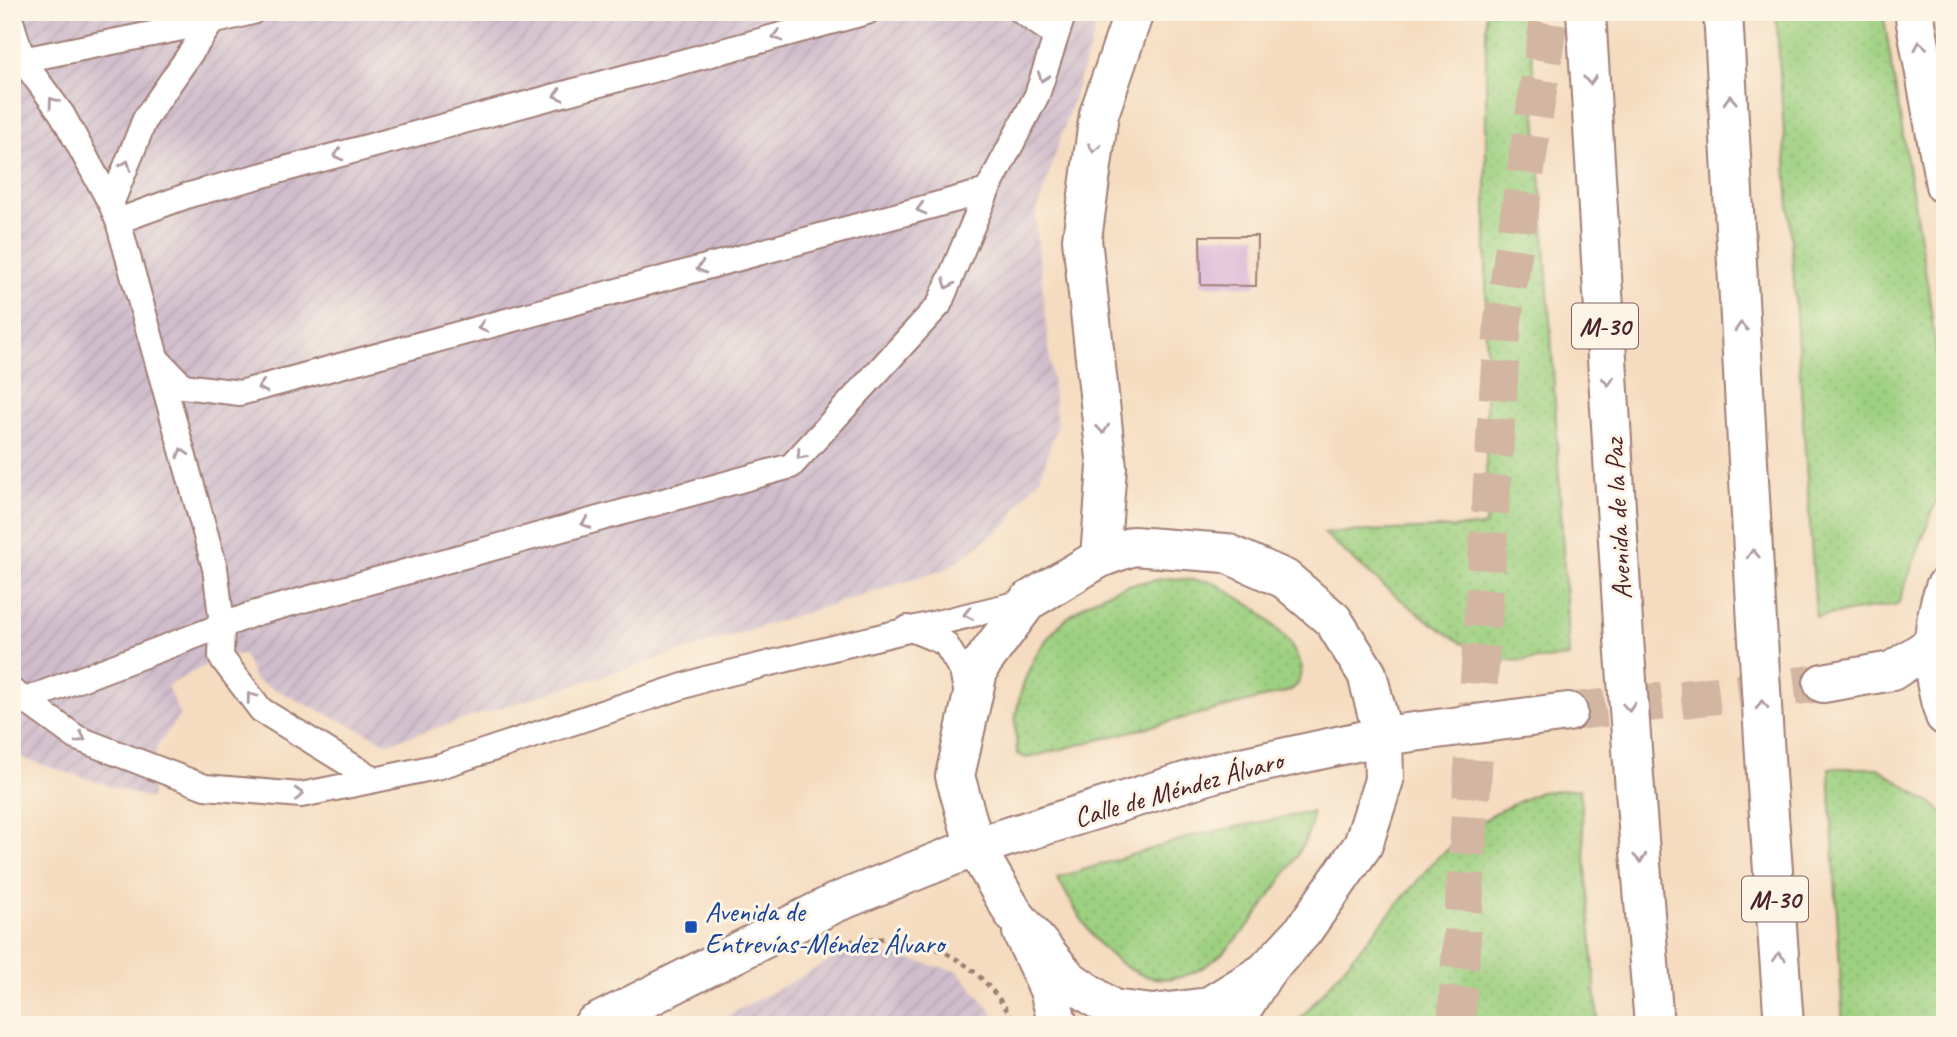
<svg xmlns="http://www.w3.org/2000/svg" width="1957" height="1037" viewBox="0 0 1957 1037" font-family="Caveat,sans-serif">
<defs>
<pattern id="industrial-furrows" width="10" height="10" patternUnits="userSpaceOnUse" patternTransform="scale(1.75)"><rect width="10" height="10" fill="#d0bdcc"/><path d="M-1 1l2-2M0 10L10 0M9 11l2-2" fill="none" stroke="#b4a2af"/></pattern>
<pattern id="green-dots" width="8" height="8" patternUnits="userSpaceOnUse" patternTransform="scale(1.75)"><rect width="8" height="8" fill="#9dd080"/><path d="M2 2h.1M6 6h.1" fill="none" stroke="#89b26f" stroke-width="1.8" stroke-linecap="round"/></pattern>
</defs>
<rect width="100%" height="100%" fill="#fcf5e5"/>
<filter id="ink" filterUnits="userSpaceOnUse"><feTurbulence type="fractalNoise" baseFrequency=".0143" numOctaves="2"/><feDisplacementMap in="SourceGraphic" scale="14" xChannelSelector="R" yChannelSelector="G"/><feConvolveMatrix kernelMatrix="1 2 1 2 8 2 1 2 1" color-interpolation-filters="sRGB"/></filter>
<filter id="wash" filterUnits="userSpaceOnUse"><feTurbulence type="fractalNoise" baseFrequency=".00686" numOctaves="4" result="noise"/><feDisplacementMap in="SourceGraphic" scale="28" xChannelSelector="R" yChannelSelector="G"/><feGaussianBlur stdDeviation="1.57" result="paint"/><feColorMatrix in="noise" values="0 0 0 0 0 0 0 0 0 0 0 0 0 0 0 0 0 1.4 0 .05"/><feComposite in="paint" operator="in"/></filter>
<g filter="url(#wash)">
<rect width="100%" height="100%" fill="#f5dcc0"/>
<path fill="url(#industrial-furrows)" d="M12 12H1101L1035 218 1057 426 1040 478 1019 503 1009 523 946 569 388 743 255 680 243 654 221 657 167 686 180 715 156 748 151 799 12 755Z
M850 950 897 957 958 971 1003 1025H711Z"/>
<path fill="url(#green-dots)" stroke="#747856" stroke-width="2" d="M1486 12H1529L1552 349 1569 657C1548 658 1525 662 1504 660 1459 655 1359 566 1324 533L1486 526Z
M1776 12H1883L1928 288 1945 418 1944 480 1898 604 1816 617Z
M1169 578 1213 582 1258 610 1289 641 1302 667 1298 684 1290 691 1027 758 1017 754C1017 742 1014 728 1016 716 1025 654 1059 612 1116 589 1132 582 1152 581 1169 578Z
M1829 768H1878L1938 808 1945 815V1025H1843Z
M1580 789 1598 1025H1295L1436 859 1494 813 1540 792Z
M1312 812C1314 836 1286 873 1273 892 1231 956 1171 1020 1100 945 1085 929 1069 897 1057 878L1196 835Z"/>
<g id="blocks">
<path fill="#d2a2d3" d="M1200 236H1257L1256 286 1201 285Z"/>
</g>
</g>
<g filter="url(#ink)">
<use href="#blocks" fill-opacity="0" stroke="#a07e76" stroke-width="2"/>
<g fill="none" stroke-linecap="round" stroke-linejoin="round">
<path stroke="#d3b6a2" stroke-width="38" stroke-dasharray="38 19" stroke-linecap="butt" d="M1568 712 1823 683"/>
<path stroke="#d3b6a2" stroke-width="38" stroke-dasharray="38 19" stroke-linecap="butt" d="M1456 1025 1503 320 1550 12"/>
<g stroke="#a07e76" stroke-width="28">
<path id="lane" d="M1022 12 1056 35
M12 24 23 61 62 114 111 204
M12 62 212 22 252 12
M118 221 189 195 867 12
M158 360 183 386 240 393 987 191
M908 628 945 643 962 671 968 699
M15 693 77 738 205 787 301 795 375 780 261 710 221 657 222 624 215 568 118 221 111 204 145 119 212 22 209 12
M25 700 256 613 791 466 939 305 987 191 1037 95 1064 12
M375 780 440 766 705 679 1028 601"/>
</g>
<g stroke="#a07e76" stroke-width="42">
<path id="secondary" d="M1022 932 1049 990 1058 1025
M1232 1025 1265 972"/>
</g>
<g stroke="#a07e76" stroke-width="42">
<path id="primary" d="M1133 546 1226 553 1285 579 1333 620 1367 674 1383 736 1384 780 1363 845 1303 931 1265 972 1208 1007 1153 1014 1112 1009 1068 979 1014 914 975 847 955 776 979 667 1028 601 1100 558Z
M1945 587C1930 628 1930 675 1945 716
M1823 683 1892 671 1932 645 1945 643
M593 1025 835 903 975 847 1214 773 1383 736 1568 712"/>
</g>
<g stroke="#a07e76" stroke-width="42">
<path id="highway" d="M1586 12 1624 639
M1723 12 1757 623
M1914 12 1945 185
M1100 558 1107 467 1082 239 1099 114 1134 12
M1766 773 1784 1025
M1635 790 1654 1025
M1112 1009 1127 1025"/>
</g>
<path stroke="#a07e76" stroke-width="4.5" stroke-dasharray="5 5" stroke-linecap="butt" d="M851 939 853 943C865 941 879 937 891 939 949 944 982 970 1012 1018"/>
<use href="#lane" stroke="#fff" stroke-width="24"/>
<use href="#secondary" stroke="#fff" stroke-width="38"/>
<use href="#primary" stroke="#fff" stroke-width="38"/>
<use href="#highway" stroke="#fff" stroke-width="38"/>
<g stroke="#a07e76" stroke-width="42" stroke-linecap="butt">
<path id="highway-bridge" d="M1757 623 1766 773
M1624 639 1635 790"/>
</g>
<use href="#highway-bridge" stroke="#fff" stroke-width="38"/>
</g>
<defs><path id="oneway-chevron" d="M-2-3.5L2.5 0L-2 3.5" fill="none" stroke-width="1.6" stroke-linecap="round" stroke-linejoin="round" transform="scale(1.75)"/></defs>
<g stroke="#ae9aa0">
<use href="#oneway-chevron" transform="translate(777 36) rotate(165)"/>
<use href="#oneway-chevron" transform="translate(1920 46) rotate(-100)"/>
<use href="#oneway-chevron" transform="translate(1043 77) rotate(108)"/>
<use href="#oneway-chevron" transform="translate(1590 80) rotate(87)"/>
<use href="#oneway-chevron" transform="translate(558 95) rotate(165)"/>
<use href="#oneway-chevron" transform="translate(1730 100) rotate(-93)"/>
<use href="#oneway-chevron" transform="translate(53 102) rotate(-126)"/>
<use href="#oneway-chevron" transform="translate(1094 148) rotate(98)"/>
<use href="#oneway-chevron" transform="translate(338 155) rotate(165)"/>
<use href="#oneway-chevron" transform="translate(126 165) rotate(-68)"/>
<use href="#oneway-chevron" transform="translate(921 209) rotate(165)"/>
<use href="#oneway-chevron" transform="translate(701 268) rotate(165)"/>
<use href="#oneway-chevron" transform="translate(948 284) rotate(113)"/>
<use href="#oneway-chevron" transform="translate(482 327) rotate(165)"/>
<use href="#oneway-chevron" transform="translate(1741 327) rotate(-93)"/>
<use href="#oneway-chevron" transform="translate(1608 381) rotate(87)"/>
<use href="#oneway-chevron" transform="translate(262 387) rotate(165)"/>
<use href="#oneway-chevron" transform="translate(1103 429) rotate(84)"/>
<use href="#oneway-chevron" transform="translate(182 453) rotate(-106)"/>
<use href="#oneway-chevron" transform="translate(801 455) rotate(133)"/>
<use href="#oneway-chevron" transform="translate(586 523) rotate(165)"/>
<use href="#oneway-chevron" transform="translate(1753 554) rotate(-93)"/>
<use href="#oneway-chevron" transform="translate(968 614) rotate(167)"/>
<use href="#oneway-chevron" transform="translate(251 697) rotate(-127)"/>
<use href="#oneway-chevron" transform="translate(1762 705) rotate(-94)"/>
<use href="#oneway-chevron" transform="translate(1629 707) rotate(86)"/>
<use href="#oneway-chevron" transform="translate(81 738) rotate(26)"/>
<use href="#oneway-chevron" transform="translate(299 794) rotate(-2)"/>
<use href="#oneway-chevron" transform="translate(1640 858) rotate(86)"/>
<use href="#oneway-chevron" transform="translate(1779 957) rotate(-94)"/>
</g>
</g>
<rect fill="#1a4fb4" stroke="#fcf5e5" stroke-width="2.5" x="684" y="920" width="14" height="14" rx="3.5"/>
<g text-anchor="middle" stroke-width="6" stroke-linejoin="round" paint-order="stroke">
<g fill="#fcf5e5" stroke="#7f5f63" stroke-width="2">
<rect x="1572" y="303.5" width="66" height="45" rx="5"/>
<rect x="1742" y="876.5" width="66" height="45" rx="5"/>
</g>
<g font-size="26" font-weight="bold" fill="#4a1f2b">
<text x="1605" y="335">M-30</text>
<text x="1775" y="908">M-30</text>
</g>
<g font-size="28" fill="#4a1f2b" stroke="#fcf5e5">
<text transform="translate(1617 519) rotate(-93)" y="10">Avenida de la Paz</text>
<text transform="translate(1178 788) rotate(-16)" y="10">Calle de Méndez Álvaro</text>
</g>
<g font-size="28" fill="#164399" stroke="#fcf5e5" text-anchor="start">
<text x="705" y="921">Avenida de<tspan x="705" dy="32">Entrevías-Méndez Álvaro</tspan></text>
</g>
</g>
<rect width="1957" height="1037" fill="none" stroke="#fcf5e5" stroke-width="42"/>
</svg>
